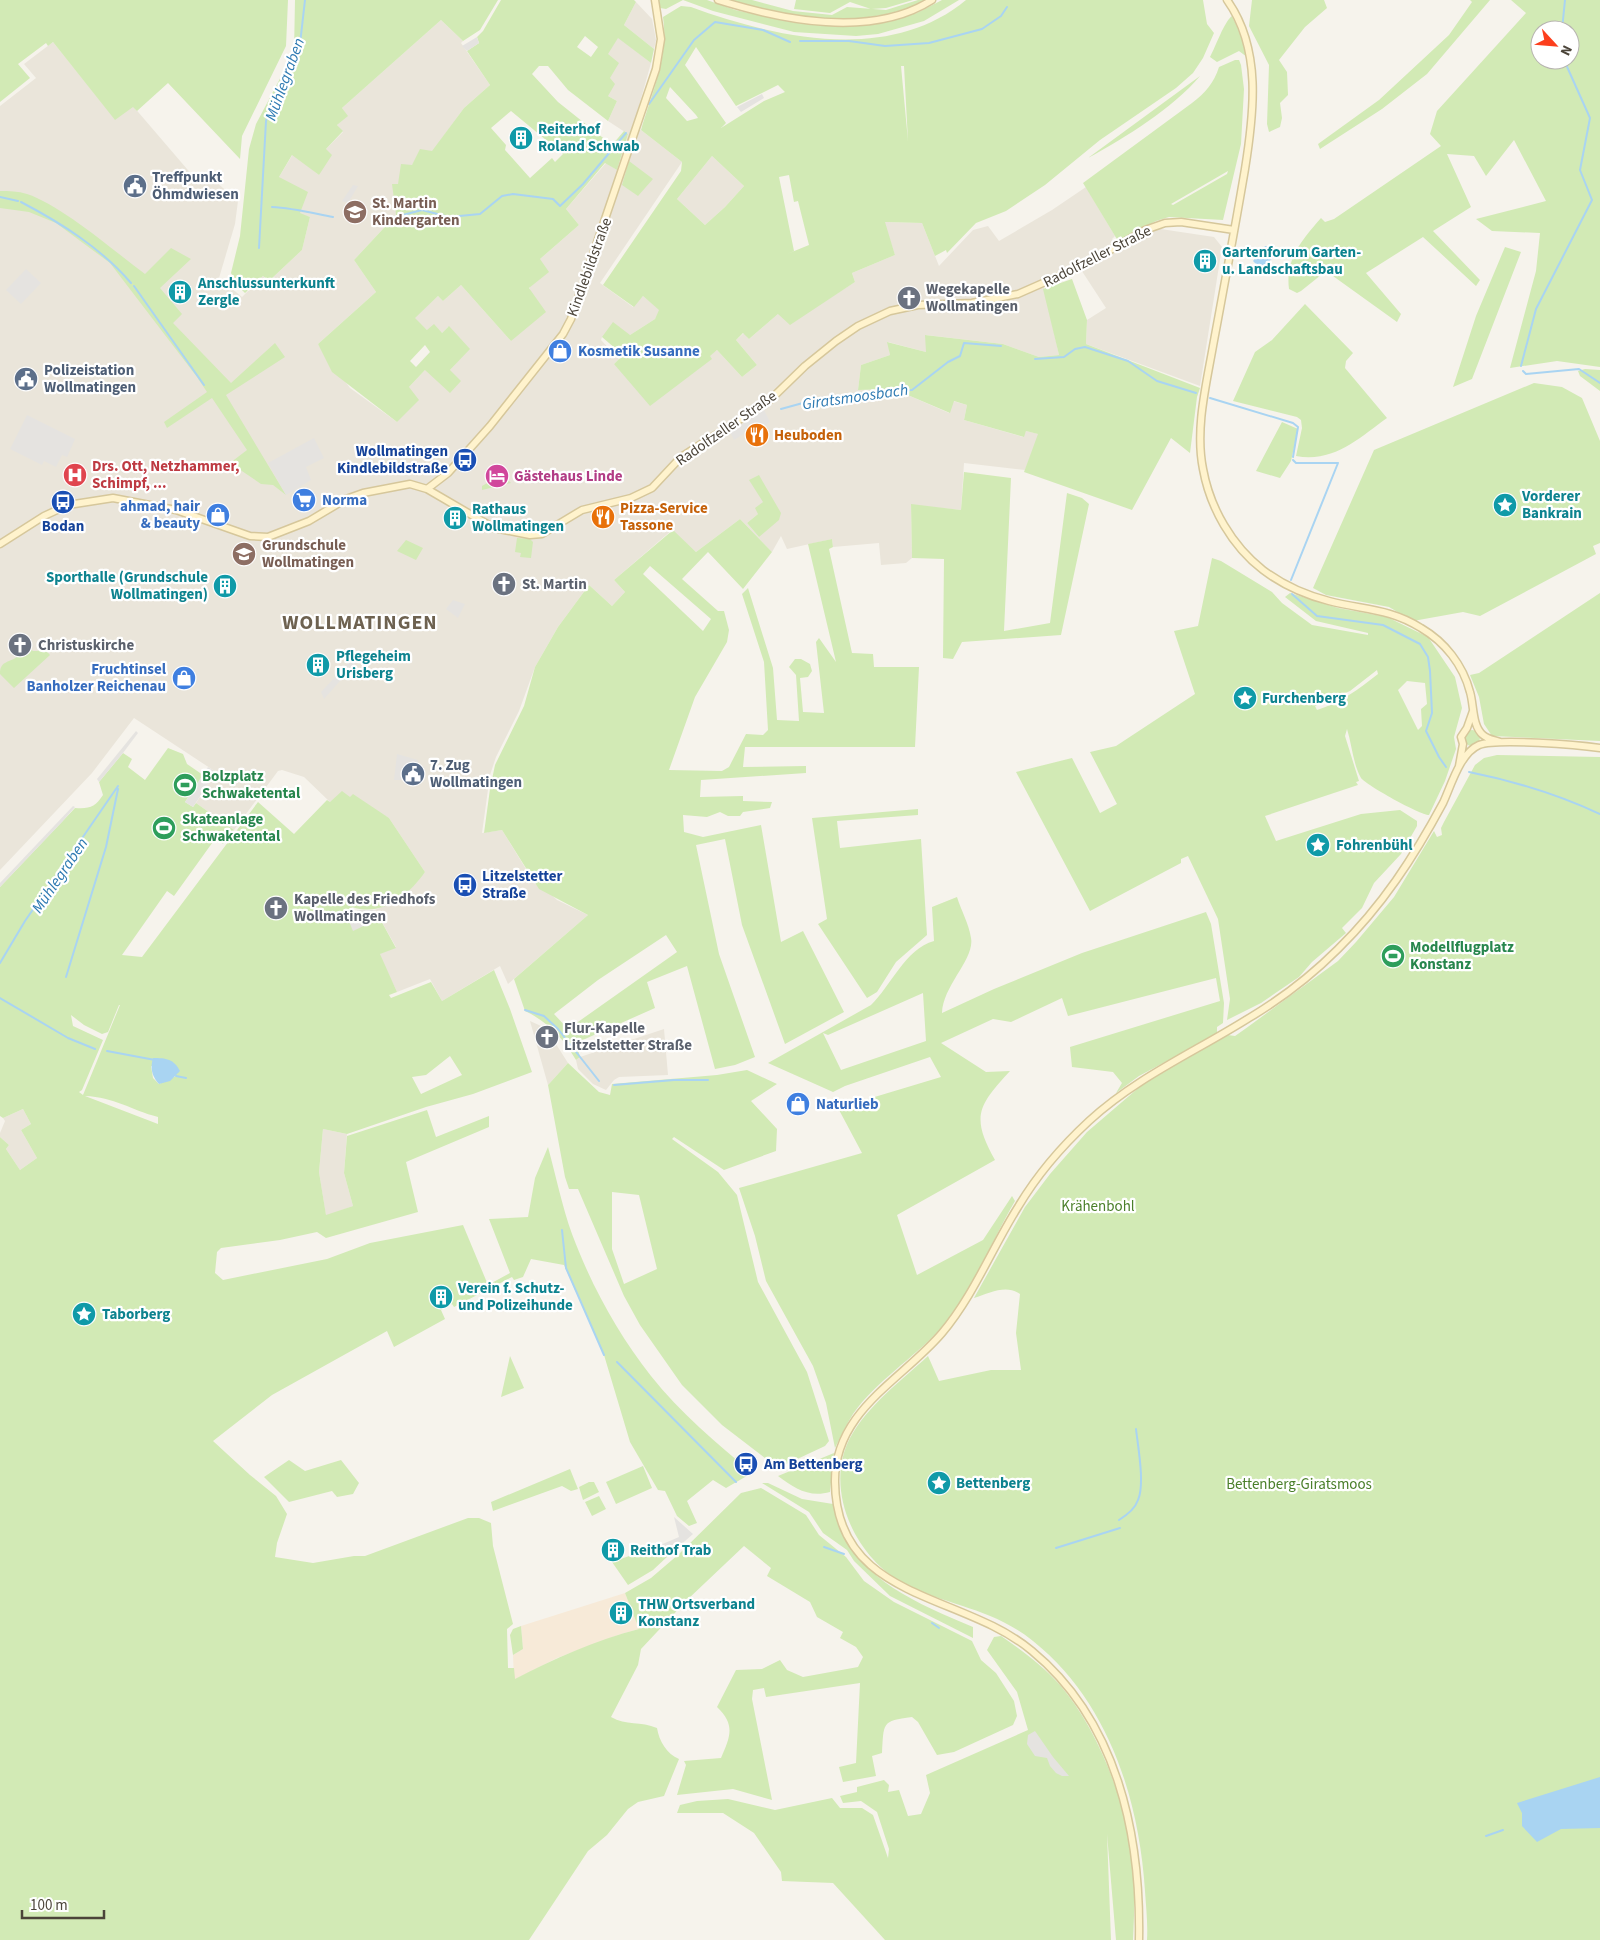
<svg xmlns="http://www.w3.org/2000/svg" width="1600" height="1940" viewBox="0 0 1600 1940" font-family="'Source Sans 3',sans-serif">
<rect width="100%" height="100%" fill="#f6f3ec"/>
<path fill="#eae5da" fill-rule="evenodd" d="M636 2 652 19 656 40 654 49 624 25Z
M441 20 463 41 461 43 490 85 464 108 432 152 412 165 398 184H393L396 215 354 260 376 292 318 344 350 388 397 422 409 387 425 370H450L469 349 448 327 442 333 427 330 414 318 438 296 443 301 461 285 511 341 540 259 579 225 566 209 606 163 617 170 628 134 608 121 617 101 608 96 607 54 618 37 651 63 633 127 641 130 682 162 600 283 633 307 643 296 660 310 655 319 630 335 602 337 601 340 619 359 614 364 680 382 711 359 709 356 717 350 742 377 757 365 736 340 744 333 749 339 778 314 822 303 855 282 852 273 895 255 884 222 922 223 939 266 973 230 988 226 999 241 1052 210 1086 187 1115 236 1112 239 1118 249 1154 228 1214 237 1222 247 1200 386 1086 344 1087 320 1106 308 1076 262 1073 266 1042 279 1059 355 1039 357 1003 344 926 335V352L888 342 890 355 861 365 858 390 890 389 889 392 903 393 949 413 953 401 967 405 964 420 1023 437 1026 431 1039 434 1025 470 964 463 961 510 911 505 912 558 906 563 881 565 879 543 833 547 832 539 787 549 781 536 772 552 740 519 696 552 672 530 614 580 625 592 612 606 589 585 558 627 535 667 519 711 496 757 490 775 482 833 502 830 529 874 557 900 588 915 508 984 500 966 442 1001 430 979 397 992 379 954 396 947 375 910 395 901 425 872 389 818 350 797 330 802 304 777 282 770 278 771 234 830 196 803 216 772 134 718 92 773 0 870V106L36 78 24 64 53 42 115 119 133 106 199 183 208 175 238 201 235 224 219 278 242 297 263 276 269 281 302 250 310 217 300 214 279 177 293 154 319 175 326 149 343 132 337 125 347 116 342 108ZM763 502 759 537 747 523 758 514Z
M712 156 744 186 725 207 705 225 677 199Z
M530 1021 541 1026 549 1033 568 1063 548 1085Z
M664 1029 668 1075 619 1077 614 1080 606 1090 593 1084 578 1069 576 1060 580 1057Z
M23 1109 31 1124 21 1130 37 1158 20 1170 6 1149 9 1145 0 1137V1133L5 1121 3 1118Z
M323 1129 347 1134 344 1173 353 1206 326 1216 319 1172Z"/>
<path fill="#f7ead8" d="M625 1593 639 1629 618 1635 557 1658 514 1680 513 1655 523 1649 521 1626Z"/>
<path fill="#d2eab5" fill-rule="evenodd" d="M0 0H288L286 46 242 136 240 159 168 83 137 111 133 107 115 120 53 42 48 46 46 43 18 64 30 78 0 102Z
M295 0H498L480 30 463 41 441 20 342 108 348 116 337 125 343 131 326 149 332 155 319 175 292 155 279 177 308 192 300 213 310 217 302 250 269 281 263 276 245 293 237 285 231 273 240 236 249 149 256 124 294 52Z
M501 0H634L636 2 624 25 654 49 651 63 618 38 608 54 619 63 610 78 615 84 608 96 617 101 608 121 568 90 548 66H539L532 74 558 102 612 145 624 131 628 134 617 170 605 163 566 209 579 225 540 259 549 272 529 288 546 312 511 341 461 285 443 301 438 296 415 318 427 330 434 324 442 333 449 326 470 349 450 370 461 381 450 393 425 370 409 387 419 400 397 422 332 372 318 344 376 292 354 260 396 215 392 184H398L401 164 412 165 420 149 432 151 464 108 490 85 467 51 479 43 477 37 483 31ZM585 36 598 47 591 57 577 47ZM511 111 563 154 555 162 552 158 530 178 505 150 506 145 491 128ZM425 345 430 352 416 367 410 361Z
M659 0H707L735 10 791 22 842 27 877 24 917 13 942 0H959L924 21 878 34 856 36 794 32 713 11 683 0 666 9 660 8Z
M727 0H752L793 11 832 15 847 7 886 10 918 0H928C861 31 796 19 727 0Z
M796 0H913L886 8 871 9 850 2 830 13 794 9Z
M966 0H1203L1207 24 1214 33 1203 58 1193 73 1176 88 1100 140 1045 185 1006 211 976 223 947 253 946 250 935 256 922 223 885 222 895 255 852 273 855 282 790 325 778 314 749 339 743 333 736 340 757 365 742 377 717 350 710 356 712 359 650 406 614 364 623 355 602 337 613 322 630 335 655 319 659 310 643 296 634 307 603 285 681 171 682 162 641 130C652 92 669 57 663 17L681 6 691 7C776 38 889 64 966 0ZM696 47 736 106 778 85 785 92 764 101 721 128 726 123 685 65ZM901 66H904L908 141ZM670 87 696 115 698 118 687 121 666 98ZM712 156 744 186 725 207 705 225 677 199ZM789 175 794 202 798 201 809 245 787 254 794 251 779 177Z
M1252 0H1324L1327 8 1305 27 1279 60 1287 72 1288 95 1280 103 1282 118 1280 127 1269 132 1267 124 1269 65 1249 26Z
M1470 0H1490L1427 74 1382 109 1320 149 1318 144 1379 100 1449 35 1472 2Z
M1511 0H1600V367L1557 361 1510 368 1536 271 1540 233 1492 231 1476 219 1546 201 1514 140 1486 176 1474 156 1447 154 1471 207 1433 231 1480 280 1476 286 1423 237 1366 273 1401 314 1397 322 1326 271 1301 291 1297 293 1289 289C1285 258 1303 239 1321 218L1325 222 1334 219 1441 146 1430 134 1437 111 1526 13ZM1540 30H1570V60H1540Z
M1232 16 1242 37 1247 57 1239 51 1217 62 1210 57C1216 46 1224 22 1232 16Z
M1235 60H1239L1241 65 1244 89 1241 144 1223 220 1169 217 1156 221 1118 241 1083 183 1192 103C1205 93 1214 83 1219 67ZM1228 171 1227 174 1173 205 1171 204Z
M1200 76C1173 108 1125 138 1088 158Z
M629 161 653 179 638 196 622 185Z
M0 191C9 191 18 191 27 194 61 205 114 251 145 274L171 248 191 259 160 288 182 314 173 323 231 383 275 343 285 357 226 395 286 495 273 485 261 484 230 463 247 450 212 398 167 428 164 422 207 392 197 377 110 263 56 223 29 212 0 208Z
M1505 247 1521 252 1472 379 1453 387 1476 316Z
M1072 279 1087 320 1086 344 1200 388 1197 397 1190 453 1171 438 1132 510 1024 472 1038 434 1026 431 1024 437 964 420 967 405 954 401 950 413 903 393H888L889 389 858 390 861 365 890 355 887 342 926 352 925 335 1003 344 1039 357 1059 355 1043 289Z
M1305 304 1353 353 1346 361 1345 368 1387 418C1359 438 1334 463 1296 456L1302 428 1301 420 1297 417 1233 401 1255 352 1272 340Z
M1585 369 1600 370V391L1580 376 1578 371Z
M1534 383 1562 387 1582 398 1600 441V543L1593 546 1596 554 1480 616 1463 612 1413 621 1389 607 1326 595 1313 588 1374 450Z
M1282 422 1298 429 1291 461 1280 478 1256 471Z
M964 472 1011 478 1004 631 1050 623 1067 493 1082 498 1089 504 1061 635 962 642 953 659 943 658 944 559 912 558 911 504 961 510Z
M759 475 781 513 779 520 759 537 747 523 758 514 755 508 763 502 749 480Z
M507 479 511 483 482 490V486L489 482 492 485Z
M740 519 772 552 743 589 708 552 682 579 718 611H724L729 630 727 642 695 697 669 770 722 771 729 767 746 734 763 735 768 730 764 662 742 594 748 588 773 668 777 720 799 721 796 675 789 667 795 659H801L810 664 812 671 808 677 800 678 803 712 824 713 816 642 819 638 836 662 808 544 832 539 833 547 829 549 852 653 873 654 874 667H919L915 747H745L743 767 806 766V773L701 780 700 797 743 796V801L772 802 770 808 743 812 740 816H728L720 812 707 817 683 815 684 832 703 837 761 825 781 942 803 931 844 1012 785 1044 742 925 725 839 696 845 719 954 755 1057 735 1065 715 1069 687 966 647 982 655 1008 576 1043 580 1057 576 1060C563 1038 548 1022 525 1011L514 979 588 915 539 889 502 830 484 833 490 789 495 765 524 706 535 667 558 627 589 585 612 606 625 592 614 580 673 530 696 552ZM650 566 711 619 703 631 643 574ZM666 935 677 952 568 1029 554 1014 598 980Z
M517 538 530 539 533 542 531 558 520 557 521 553 515 552Z
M406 540 423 548 416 560 397 551Z
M1212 558 1221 561 1272 592 1282 603 1312 625 1368 635V633L1316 621 1285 597 1290 593 1338 608 1387 617 1428 637 1455 677 1462 708 1454 737 1456 749 1445 781 1429 815C1420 815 1366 785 1361 778 1353 764 1352 745 1347 729L1345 736 1359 781 1356 782 1358 785 1265 816 1276 841 1361 814 1400 810 1417 821V826L1401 854 1374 883 1362 908 1342 928 1346 933 1312 962 1299 977 1261 1003 1227 1020 1230 999 1218 919 1188 856 1181 859V863L1090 911 1016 772 1072 758 1100 813 1117 804 1090 752 1116 746 1195 694 1174 631 1198 626ZM1377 670 1378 674C1359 689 1340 703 1317 710L1315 706 1350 691ZM1407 681 1425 683 1427 704 1421 709 1422 726 1418 730 1398 690Z
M1600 593V741L1492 736 1484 724 1479 697 1470 675 1479 673Z
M40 644 50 655 14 688 0 674C0 661 8 663 17 657 20 654 23 650 26 646L33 651H38V646Z
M1464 738a8 8 0 1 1 16 0a8 8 0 1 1-16 0Z
M168 748 183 754 187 764 203 775 185 802 193 807 196 803 234 830 223 844 215 839 174 896 167 891 122 955 142 957 258 802 294 834 327 800 330 802 342 791 350 797 353 794 389 818 425 872C408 896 382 917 352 907L354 912 346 914 372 922 379 917 396 948 380 954 397 992 389 995 391 998 431 982 442 1001 494 970 510 1009 532 1072 473 1094 426 1107 347 1134 323 1129 319 1172 326 1215 353 1206 344 1173 347 1136 427 1110 436 1137 489 1116V1127L406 1162 418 1212 326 1238 317 1232 280 1240 221 1248 217 1252 215 1273 223 1280 327 1259 370 1243 463 1225 488 1285 510 1273 489 1219 528 1217 535 1178 548 1147C556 1176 562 1206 572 1234 591 1285 618 1334 651 1376 680 1413 717 1443 752 1473L726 1488 713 1480 687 1501 697 1523 689 1526 677 1516 665 1491 658 1490 630 1442 604 1355 564 1265 531 1259 523 1277 514 1280 512 1277 454 1307 452 1304 441 1310 445 1319 394 1347 387 1331 272 1395 213 1441 250 1475 276 1496 287 1514 277 1543 275 1557 313 1563 354 1556H365L468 1518H479L491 1523 493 1546 513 1624 507 1629 508 1668H514L515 1679C554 1659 595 1640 639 1629L625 1593 651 1578 679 1554 741 1493 761 1488 806 1515 819 1535 846 1557 864 1581 894 1602 972 1641 981 1660 996 1673 1014 1701 1017 1716 1013 1725 954 1752 937 1755 918 1722 912 1717C881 1721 884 1723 882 1753L872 1756 876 1776 843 1782 839 1767 856 1763 860 1683 766 1697 764 1688 753 1690 752 1699 772 1800 733 1789 677 1795 686 1765 684 1761 721 1758C730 1737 736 1725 717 1707L736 1670 762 1669 780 1660 787 1670 803 1677 858 1667 863 1657 856 1647 840 1638 843 1632 817 1617 810 1602 767 1576 771 1568 744 1546 687 1600 641 1649 638 1665 611 1717C626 1726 641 1721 657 1728 659 1741 667 1754 679 1759L664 1796 638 1802 628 1809 607 1835 588 1851 529 1940H0V1137L9 1145 6 1149 20 1170 37 1158 21 1130 31 1124 23 1109 3 1118 0 1116V887L75 808C90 809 95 807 103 795L99 782 123 753 132 759 128 767 145 780ZM119 1005H120L83 1095 79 1092 82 1090 103 1040 73 1026 71 1015 84 1025 102 1034 108 1032ZM450 1056 462 1075 421 1094 412 1077 426 1075ZM151 1066 176 1076 159 1084 153 1078ZM85 1096C114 1097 131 1110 158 1117V1124Z
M1497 755 1600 757V1940H1147C1148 1924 1146 1907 1145 1891 1139 1798 1108 1701 1033 1641 992 1608 948 1606 905 1584 856 1559 823 1490 850 1438 868 1405 901 1381 928 1356L939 1381 991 1370H1021L1016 1333 1020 1294C1006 1284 990 1293 974 1298L1025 1207 1050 1174 1087 1132 1143 1084 1228 1035 1235 1036 1245 1029 1338 961 1356 942 1394 897 1434 831 1437 837 1442 835 1441 828 1444 822 1475 765 1484 758Z
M918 809V815L837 821 840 848 921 839 927 935 896 962 877 992 867 998 818 924 827 919 812 818Z
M957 897C961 910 969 924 971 938 975 959 943 985 942 1013L994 989 1082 953 1206 912 1211 924 1224 1003 1223 1023 1217 1027V1034L1139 1076 1116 1093 1122 1083 1113 1072 1072 1067 1070 1047 1220 1001 1216 978 1068 1016 1062 998 1011 1022 993 1019 941 1043 986 1072 1010 1071C979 1105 970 1116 995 1160L897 1215 917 1275 983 1240 1012 1196 1015 1201C992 1240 970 1296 940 1329 913 1359 876 1381 853 1414 846 1425 841 1436 835 1448L826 1403 813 1366 766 1281 755 1236 739 1188 862 1153 838 1108 941 1077 930 1057 845 1086 833 1092 768 1063 871 1005C891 986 905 949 934 941L932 907ZM923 993 926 1041 841 1070 823 1033 828 1035Z
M568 1063 599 1092 610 1095 612 1084 717 1075 747 1070 777 1084 751 1101 777 1129 776 1151 724 1170 674 1137 672 1139 718 1172 737 1195 758 1282 807 1372 829 1441 825 1446 778 1468 722 1425 682 1385 640 1325 624 1296 578 1189H569L565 1177 548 1085ZM612 1192 639 1195 657 1269 624 1284 612 1249Z
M510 1356 524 1388 501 1397Z
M834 1453 830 1492C809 1498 794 1488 778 1476Z
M289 1460 305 1471 341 1460 359 1483 353 1494 337 1497 332 1491 289 1502 264 1477Z
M643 1466 652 1488 616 1504 606 1482Z
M570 1469 578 1489 571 1491 562 1486 493 1511 491 1502Z
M589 1482H594L599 1492 583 1500 579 1487Z
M762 1483H768L802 1499 833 1504C850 1577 910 1600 973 1627V1638L890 1596 854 1561 847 1550 823 1533 809 1512Z
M599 1496 606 1509 592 1516 585 1502Z
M658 1546 668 1556 653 1570 628 1585 612 1562Z
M521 1626 523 1649 513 1655 510 1635 513 1629Z
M1001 1636C1023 1651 1043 1666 1060 1685 1101 1733 1130 1812 1134 1875 1135 1896 1134 1918 1133 1940H1116L1107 1834 1111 1940H885L833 1883 782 1881 781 1872 754 1833 723 1813H677L680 1805 697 1801 728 1799 775 1810 832 1798 840 1808H862L873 1815 888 1858 889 1849 877 1812 861 1801 843 1803 840 1796 857 1792V1787L884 1780 889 1785 888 1792 899 1790 908 1816 921 1814 930 1793 926 1775 1028 1730 1017 1692 987 1650 994 1637Z"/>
<path fill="#e5e3e0" d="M477 37 479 43 467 51 462 46Z
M762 94 764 98 741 112 737 107Z
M353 185 358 186 348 203 342 201Z
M26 269 41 283 21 304 6 290Z
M764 410 770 422 764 426 759 424 734 440 730 432Z
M27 415 75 439 67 457 62 455 56 467 44 461 42 465 10 449Z
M314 438 324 458 306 467 311 480 286 495 268 463Z
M453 600 465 604 458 618 446 609Z
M354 657 356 663 324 699 321 692Z
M136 731 138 733 123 753 99 782 97 779Z
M397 754 418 760V768H408V780H394Z
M208 767 216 772 193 807 185 802Z
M73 806 75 807 62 822 0 887V883Z
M360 910H375L376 918 372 922 353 931 346 914Z
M674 1517 693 1534 668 1556 658 1546 679 1537Z
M1035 1731 1053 1757 1069 1776H1062L1056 1773 1050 1766 1047 1758 1035 1756 1027 1744 1028 1735Z"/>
<path fill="#a9d4f2" d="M1265 246 1277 248 1276 255 1264 266H1258L1253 261Z
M153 1058C166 1058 174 1059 180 1071L170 1081 159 1084C152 1076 150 1069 153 1058Z
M1600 1777V1828L1561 1829 1537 1842 1522 1826V1813L1517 1803Z"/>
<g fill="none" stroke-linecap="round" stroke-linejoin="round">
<path stroke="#a9d4f2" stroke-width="2" d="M1562 30 1565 0
M800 41H849L885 46 929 43 982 29 1001 16 1007 7
M649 104 694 40 715 22 763 30 790 42
M0 197 18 201
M21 202C61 223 101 248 131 283
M272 207C293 208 312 213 333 217
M395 217 422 210 445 216
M449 217 480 214 502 196 513 194 553 199 560 206 583 184 626 133
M259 248 266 121 276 92 300 44 305 0
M134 286 204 385
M1035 359 1064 357 1075 349 1085 347 1128 361 1157 381 1196 393
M1521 366 1536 309 1592 200 1580 170 1590 118 1564 60
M1523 371 1526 374 1579 369 1600 383
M1210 398 1293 423 1298 427 1293 457
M781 409 821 398 879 391 912 390 948 362 960 356 964 343 1001 346
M1291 580 1338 463H1296L1293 460
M1292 594 1317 616 1383 625 1420 644 1428 657 1430 671 1432 713 1426 731 1439 757 1446 767
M1469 772C1514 781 1557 794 1600 814
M0 963 25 921 118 786
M66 977 106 847 118 789
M0 998 68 1038 95 1049
M525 1010 544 1016 558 1029 599 1081
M107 1051 155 1060
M176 1076 186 1078
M614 1085 674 1080H708
M562 1230 566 1268 604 1355
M617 1362 736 1482
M1119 1520C1127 1515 1135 1509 1138 1500 1145 1484 1138 1447 1136 1429
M824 1547 844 1554
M1056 1548 1120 1528
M932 1623 939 1628
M1486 1836 1503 1830"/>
<g stroke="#d6c79b" stroke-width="9">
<path id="secondary" d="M718 0C782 20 871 39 932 0
M1227 0C1262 49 1254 113 1245 169 1235 228 1224 287 1213 346 1206 386 1195 429 1203 469 1210 508 1232 546 1263 570 1283 585 1305 595 1329 601 1363 610 1389 608 1421 628 1445 642 1463 665 1470 692 1474 705 1472 726 1483 735 1487 739 1495 740 1500 742
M427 489 448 473 490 426 563 334 571 319 656 69 661 39 655 0
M0 544 44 516 68 505 113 498 176 510 250 536 268 537 309 521 346 499 363 493 410 484 427 489 494 528 530 535 542 534 582 510 631 498 652 488 681 457 770 400 805 366 836 341 858 326 890 311 918 305 972 303 1018 294 1086 264 1145 230 1165 223 1181 222 1234 230
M1459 766 1463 744 1461 737 1467 728 1473 711
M1139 1940C1141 1834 1117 1721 1032 1651 962 1592 836 1601 835 1482 834 1411 902 1380 942 1333 974 1295 992 1248 1018 1207 1037 1175 1062 1146 1089 1121 1137 1077 1195 1052 1249 1018 1281 999 1311 976 1338 949 1382 906 1414 857 1443 803 1451 786 1460 753 1479 745 1497 738 1579 745 1600 748"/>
</g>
<use href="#secondary" stroke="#fff3cd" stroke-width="6"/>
</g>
<defs>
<g id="building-disc" transform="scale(1.25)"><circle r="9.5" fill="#0f9aa8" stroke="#fff"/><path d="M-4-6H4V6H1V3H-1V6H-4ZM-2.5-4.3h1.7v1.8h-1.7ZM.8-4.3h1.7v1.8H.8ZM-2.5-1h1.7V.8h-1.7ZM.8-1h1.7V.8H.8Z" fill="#fff"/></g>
<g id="civic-disc" transform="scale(1.25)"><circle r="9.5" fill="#5c6f8a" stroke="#fff"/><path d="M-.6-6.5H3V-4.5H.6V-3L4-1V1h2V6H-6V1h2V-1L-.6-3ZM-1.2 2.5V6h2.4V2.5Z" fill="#fff"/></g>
<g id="school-disc" transform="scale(1.25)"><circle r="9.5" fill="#8d6e63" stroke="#fff"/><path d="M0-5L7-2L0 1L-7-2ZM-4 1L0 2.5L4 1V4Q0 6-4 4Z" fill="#fff"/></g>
<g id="church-disc" transform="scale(1.25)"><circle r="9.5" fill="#6b7280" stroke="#fff"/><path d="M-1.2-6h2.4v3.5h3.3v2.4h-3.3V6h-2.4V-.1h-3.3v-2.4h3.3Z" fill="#fff"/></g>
<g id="shop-disc" transform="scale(1.25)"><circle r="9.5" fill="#3f7fe0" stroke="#fff"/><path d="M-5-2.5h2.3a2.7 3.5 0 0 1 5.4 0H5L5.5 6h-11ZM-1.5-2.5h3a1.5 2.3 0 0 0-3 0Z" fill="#fff"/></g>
<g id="restaurant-disc" transform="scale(1.25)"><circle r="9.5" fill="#e8710a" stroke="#fff"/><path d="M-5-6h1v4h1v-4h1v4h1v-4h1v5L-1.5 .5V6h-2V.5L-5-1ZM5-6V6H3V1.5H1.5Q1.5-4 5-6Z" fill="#fff"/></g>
<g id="bus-disc" transform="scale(1.25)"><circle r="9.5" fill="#1a4fb4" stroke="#fff"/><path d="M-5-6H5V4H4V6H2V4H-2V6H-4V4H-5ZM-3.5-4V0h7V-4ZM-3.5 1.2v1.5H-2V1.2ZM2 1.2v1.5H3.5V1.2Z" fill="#fff"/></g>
<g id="hospital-disc" transform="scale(1.25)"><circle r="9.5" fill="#e0444e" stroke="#fff"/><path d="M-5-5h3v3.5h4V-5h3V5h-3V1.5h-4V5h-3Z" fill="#fff"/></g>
<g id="hotel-disc" transform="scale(1.25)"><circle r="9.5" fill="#d1479c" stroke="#fff"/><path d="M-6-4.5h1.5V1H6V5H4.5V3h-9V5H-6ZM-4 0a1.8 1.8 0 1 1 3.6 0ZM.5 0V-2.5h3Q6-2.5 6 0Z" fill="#fff"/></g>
<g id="supermarket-disc" transform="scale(1.25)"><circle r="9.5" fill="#3f7fe0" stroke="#fff"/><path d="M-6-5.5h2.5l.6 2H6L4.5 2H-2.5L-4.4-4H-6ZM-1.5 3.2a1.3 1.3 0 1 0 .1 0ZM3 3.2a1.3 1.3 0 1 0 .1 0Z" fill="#fff"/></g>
<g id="sight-disc" transform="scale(1.25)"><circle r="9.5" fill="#0f9aa8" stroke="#fff"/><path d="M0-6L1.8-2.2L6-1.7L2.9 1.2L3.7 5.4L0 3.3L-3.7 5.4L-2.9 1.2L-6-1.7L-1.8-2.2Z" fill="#fff"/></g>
<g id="stadium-disc" transform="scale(1.25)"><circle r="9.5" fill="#2e9e5b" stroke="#fff"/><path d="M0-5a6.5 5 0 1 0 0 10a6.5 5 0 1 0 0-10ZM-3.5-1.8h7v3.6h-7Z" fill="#fff"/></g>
</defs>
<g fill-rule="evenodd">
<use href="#building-disc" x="521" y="138"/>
<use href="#civic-disc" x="135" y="186"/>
<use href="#school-disc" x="355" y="212"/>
<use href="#building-disc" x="1205" y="261"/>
<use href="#building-disc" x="180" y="292"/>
<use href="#church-disc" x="909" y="298"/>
<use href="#shop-disc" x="560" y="351"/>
<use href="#civic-disc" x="26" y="379"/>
<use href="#restaurant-disc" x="757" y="435"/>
<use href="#bus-disc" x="465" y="460"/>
<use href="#hospital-disc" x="75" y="475"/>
<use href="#hotel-disc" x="497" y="476"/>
<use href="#supermarket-disc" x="304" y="500"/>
<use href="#bus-disc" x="63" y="502"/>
<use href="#sight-disc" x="1505" y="505"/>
<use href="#shop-disc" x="218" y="515"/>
<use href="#restaurant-disc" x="603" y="517"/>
<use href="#building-disc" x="455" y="518"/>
<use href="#school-disc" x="244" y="554"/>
<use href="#church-disc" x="504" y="584"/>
<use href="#building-disc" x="225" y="586"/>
<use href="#church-disc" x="20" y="645"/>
<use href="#building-disc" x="318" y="665"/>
<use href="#shop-disc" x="184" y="678"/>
<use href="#sight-disc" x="1245" y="698"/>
<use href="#civic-disc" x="413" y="774"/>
<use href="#stadium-disc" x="185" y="785"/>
<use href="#stadium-disc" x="164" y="828"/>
<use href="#sight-disc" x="1318" y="845"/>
<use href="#bus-disc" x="465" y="885"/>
<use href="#church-disc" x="276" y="908"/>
<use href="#stadium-disc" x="1393" y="956"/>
<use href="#church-disc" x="547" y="1037"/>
<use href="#shop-disc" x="798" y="1104"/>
<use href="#building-disc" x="441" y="1297"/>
<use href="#sight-disc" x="84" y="1314"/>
<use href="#bus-disc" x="746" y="1464"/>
<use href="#sight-disc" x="939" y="1483"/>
<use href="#building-disc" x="613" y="1550"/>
<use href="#building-disc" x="621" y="1613"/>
</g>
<g text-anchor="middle" stroke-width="4.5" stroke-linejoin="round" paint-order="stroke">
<g font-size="15" font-weight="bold" fill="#0d838f" stroke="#fff" text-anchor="start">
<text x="538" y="134">Reiterhof<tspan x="538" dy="17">Roland Schwab</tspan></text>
<text x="1222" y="257">Gartenforum Garten-<tspan x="1222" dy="17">u. Landschaftsbau</tspan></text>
<text x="198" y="288">Anschlussunterkunft<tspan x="198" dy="17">Zergle</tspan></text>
<text x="1522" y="501">Vorderer<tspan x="1522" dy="17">Bankrain</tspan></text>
<text x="472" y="514">Rathaus<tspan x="472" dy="17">Wollmatingen</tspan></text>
<text x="208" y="582" text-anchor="end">Sporthalle (Grundschule<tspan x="208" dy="17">Wollmatingen)</tspan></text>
<text x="336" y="661">Pflegeheim<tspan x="336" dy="17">Urisberg</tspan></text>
<text x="1262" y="703">Furchenberg</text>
<text x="1336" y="850">Fohrenbühl</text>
<text x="458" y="1293">Verein f. Schutz-<tspan x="458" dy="17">und Polizeihunde</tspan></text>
<text x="102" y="1319">Taborberg</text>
<text x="956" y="1488">Bettenberg</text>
<text x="630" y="1555">Reithof Trab</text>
<text x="638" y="1609">THW Ortsverband<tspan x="638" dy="17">Konstanz</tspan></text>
</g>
<g font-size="15" font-weight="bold" fill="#4e5e75" stroke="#fff" text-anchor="start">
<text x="152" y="182">Treffpunkt<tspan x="152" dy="17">Öhmdwiesen</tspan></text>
<text x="44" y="375">Polizeistation<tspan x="44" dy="17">Wollmatingen</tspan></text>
<text x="430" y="770">7. Zug<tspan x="430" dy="17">Wollmatingen</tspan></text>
</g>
<g font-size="15" font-weight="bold" fill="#785e54" stroke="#fff" text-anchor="start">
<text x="372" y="208">St. Martin<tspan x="372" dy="17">Kindergarten</tspan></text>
<text x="262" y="550">Grundschule<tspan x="262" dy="17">Wollmatingen</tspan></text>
</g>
<g font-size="15" fill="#4b4439" stroke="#fff">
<text transform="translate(1097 256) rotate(-27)" y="5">Radolfzeller Straße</text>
<text transform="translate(589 267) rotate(-70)" y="5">Kindlebildstraße</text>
<text transform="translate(726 428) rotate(-35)" y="5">Radolfzeller Straße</text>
</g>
<g font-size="15" font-weight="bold" fill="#5b616d" stroke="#fff" text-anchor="start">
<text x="926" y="294">Wegekapelle<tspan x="926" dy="17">Wollmatingen</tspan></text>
<text x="522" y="589">St. Martin</text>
<text x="38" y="650">Christuskirche</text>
<text x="294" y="904">Kapelle des Friedhofs<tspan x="294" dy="17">Wollmatingen</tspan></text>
<text x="564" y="1033">Flur-Kapelle<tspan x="564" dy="17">Litzelstetter Straße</tspan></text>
</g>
<g font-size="15" font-weight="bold" fill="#366cbe" stroke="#fff" text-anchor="start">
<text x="578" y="356">Kosmetik Susanne</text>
<text x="322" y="505">Norma</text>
<text x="200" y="511" text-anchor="end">ahmad, hair<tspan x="200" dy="17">&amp; beauty</tspan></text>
<text x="166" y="674" text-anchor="end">Fruchtinsel<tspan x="166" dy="17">Banholzer Reichenau</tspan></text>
<text x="816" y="1109">Naturlieb</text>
</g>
<g font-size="15" font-weight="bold" fill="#c56008" stroke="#fff" text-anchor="start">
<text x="774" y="440">Heuboden</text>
<text x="620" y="513">Pizza-Service<tspan x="620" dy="17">Tassone</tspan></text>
</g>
<g font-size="15" font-weight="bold" fill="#164399" stroke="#fff" text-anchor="start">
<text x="448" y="456" text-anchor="end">Wollmatingen<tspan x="448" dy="17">Kindlebildstraße</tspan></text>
<text x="63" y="531" text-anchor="middle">Bodan</text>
<text x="482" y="881">Litzelstetter<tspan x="482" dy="17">Straße</tspan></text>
<text x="764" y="1469">Am Bettenberg</text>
</g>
<g font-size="15" font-weight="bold" fill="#be3a42" stroke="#fff" text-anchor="start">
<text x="92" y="471">Drs. Ott, Netzhammer,<tspan x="92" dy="17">Schimpf, ...</tspan></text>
</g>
<g font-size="15" font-weight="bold" fill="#b23c85" stroke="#fff" text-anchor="start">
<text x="514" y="481">Gästehaus Linde</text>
</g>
<g font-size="15" font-weight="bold" fill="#27864d" stroke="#fff" text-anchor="start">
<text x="202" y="781">Bolzplatz<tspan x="202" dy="17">Schwaketental</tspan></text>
<text x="182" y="824">Skateanlage<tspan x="182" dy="17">Schwaketental</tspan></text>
<text x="1410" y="952">Modellflugplatz<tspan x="1410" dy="17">Konstanz</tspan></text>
</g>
<g font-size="15" fill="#4a7f2a" stroke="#fff">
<text x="1098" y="1211">Krähenbohl</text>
<text x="1299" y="1489">Bettenberg-Giratsmoos</text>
</g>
<g font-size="16" font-style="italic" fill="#2e7ab2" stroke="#fff">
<text transform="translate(284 79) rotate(-70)" y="6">Mühlegraben</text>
<text transform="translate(855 396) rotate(-8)" y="6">Giratsmoosbach</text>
<text transform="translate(59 875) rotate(-56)" y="6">Mühlegraben</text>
</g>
<g font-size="20" font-weight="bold" letter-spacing="1" fill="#6e6250" stroke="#fff">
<text x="360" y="629">WOLLMATINGEN</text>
</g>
</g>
<g transform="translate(1555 45) rotate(116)"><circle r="24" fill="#ffffff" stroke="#b7b4b0"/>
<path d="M0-4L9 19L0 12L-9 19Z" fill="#fc3f1d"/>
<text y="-8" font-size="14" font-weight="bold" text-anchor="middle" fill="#4b4439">N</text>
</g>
<path d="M22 1910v8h82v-8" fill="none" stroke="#4b4439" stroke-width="2.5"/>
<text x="30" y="1910" font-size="15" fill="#4b4439" stroke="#ffffff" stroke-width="4" paint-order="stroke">100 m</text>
</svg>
